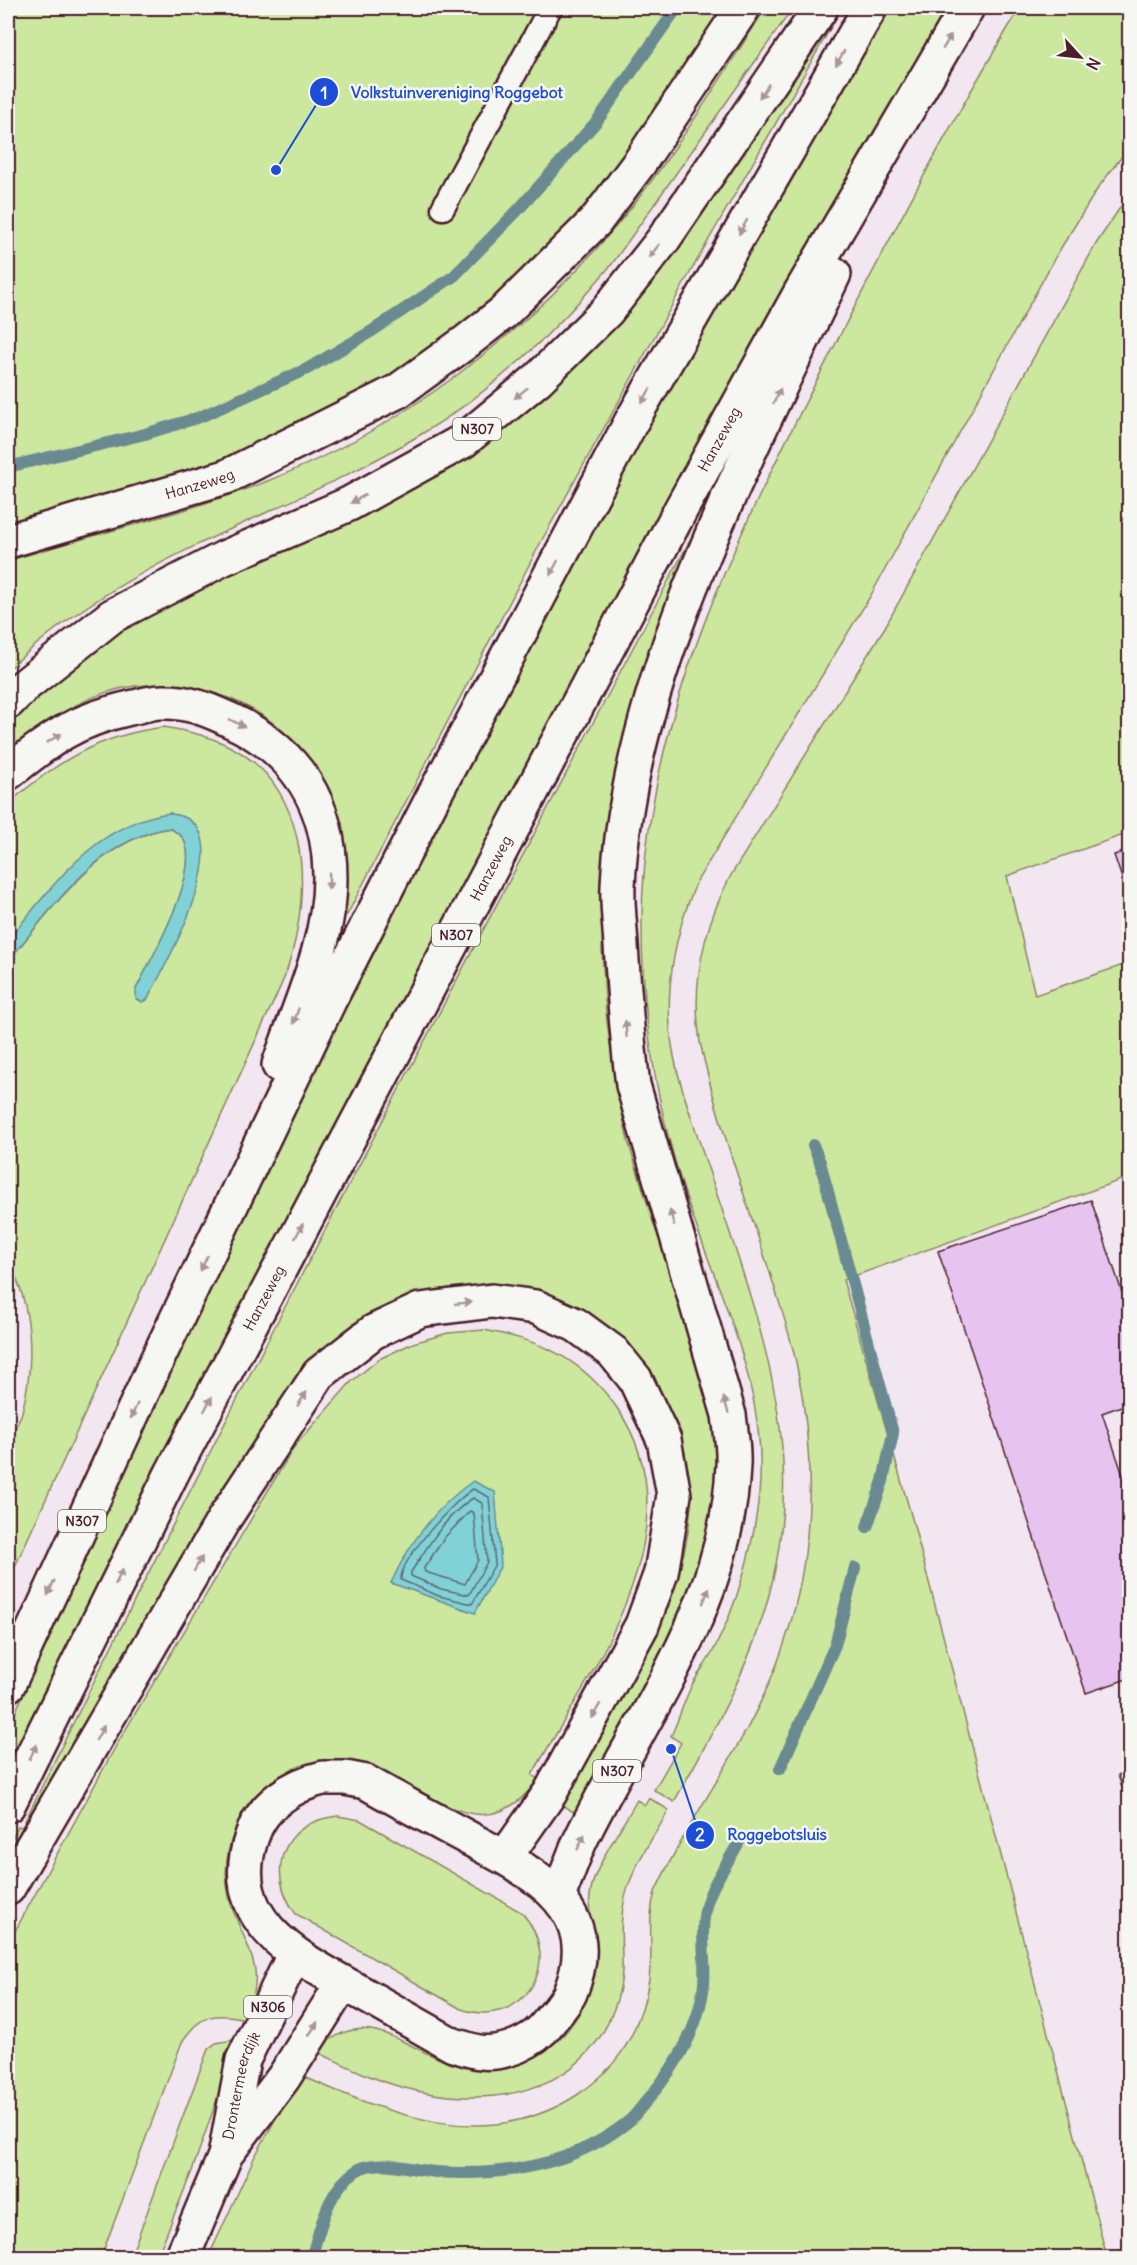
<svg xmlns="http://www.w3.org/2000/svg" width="1137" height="2265" viewBox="0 0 1137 2265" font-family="Delius,sans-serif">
<rect width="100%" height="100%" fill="#f2e7f1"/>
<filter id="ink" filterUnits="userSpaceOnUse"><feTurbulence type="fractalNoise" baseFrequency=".0167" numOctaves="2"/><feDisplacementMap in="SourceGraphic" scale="12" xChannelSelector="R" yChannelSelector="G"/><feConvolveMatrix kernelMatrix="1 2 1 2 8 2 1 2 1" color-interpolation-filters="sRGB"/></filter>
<g filter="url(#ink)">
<path fill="#cce79e" stroke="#8b8364" stroke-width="1.5" d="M8 8H541L432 215 442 221 556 8H722C679 72 639 141 589 200 498 306 383 394 253 447 174 479 89 497 8 523Z
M766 8H793L612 264C556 331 495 390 420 435 280 519 129 553 8 670V561C93 534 181 515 265 482 400 429 524 336 617 225 673 158 718 81 766 8Z
M889 8H952L168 1449 8 1771V1730L27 1685 146 1419 272 1152 390 913 617 482 779 193Z
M1020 8H1129V147L1098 188 1056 256 871 595 697 881C674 934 663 994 673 1051 679 1086 693 1120 703 1153 735 1250 778 1360 783 1462 790 1595 737 1690 674 1802L654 1790 681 1743 671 1736C679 1719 684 1701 692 1685 698 1673 706 1664 712 1653 737 1607 754 1546 759 1494 770 1384 712 1283 681 1181 654 1095 641 1007 642 916 645 710 745 520 837 341 895 228 954 116 1020 8Z
M830 19 834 22 696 262 542 540 347 915 344 913C347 877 348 839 335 805 304 724 219 675 135 686 86 692 43 722 8 753V722C49 682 94 647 142 616L471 450Z
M1129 194V833L1007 876 1035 995 1129 963 1130 1104 1125 1106 1129 1120V1177L843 1280 912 1518 1107 2257 208 2258 254 2158 300 2075C390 2115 486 2154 577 2095 603 2078 627 2052 637 2022 644 2005 649 1988 650 1969 653 1943 647 1918 655 1892 691 1813 748 1743 778 1661 814 1567 817 1465 797 1367 791 1336 780 1306 771 1276 746 1199 717 1121 700 1042 691 983 703 928 731 875L885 627 1096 244Z
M699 523 704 526 604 902 602 951 606 1013 615 1079 628 1141 656 1231 685 1305 715 1413 718 1495 686 1611 577 1814 558 1803C582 1762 605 1720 628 1679 688 1572 721 1491 651 1377L486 1286 449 1288 403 1298 370 1313 344 1331 310 1361 278 1404 225 1488 15 1848 9 1846 18 1826 22 1827C237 1387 470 956 699 523Z
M164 727C182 730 201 734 218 741 310 778 314 888 287 970 281 987 273 1003 265 1020L8 1582C8 1539 3 1493 8 1450 9 1437 18 1424 22 1412 35 1363 33 1305 8 1261V961C53 909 98 839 170 828 174 831 179 833 182 837 205 867 151 959 136 989L202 871 200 833 170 813 67 870 8 940V804C56 762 99 735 164 727Z
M484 1330C542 1341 582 1358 617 1408 700 1528 592 1669 532 1775L538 1779C481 1860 423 1779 361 1763 332 1756 299 1766 275 1782 237 1808 219 1853 229 1897 235 1923 251 1944 255 1970 257 1987 252 2003 246 2019 214 2012 200 2014 182 2042L101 2257 8 2258V1944L117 1744 294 1447 351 1382 379 1359 413 1343 448 1333Z
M649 1798 669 1810C652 1840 628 1872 623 1908 617 1943 629 1967 615 2006 583 2098 483 2110 401 2087 372 2079 345 2065 317 2052 365 1999 409 2054 458 2065 479 2070 518 2063 538 2054 570 2039 593 1997 594 1961 595 1937 586 1914 591 1889 598 1860 623 1826 637 1800L645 1805Z
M338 1816 360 1820 521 1912C566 1960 525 2030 461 2009L296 1914C264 1871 283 1821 338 1816Z
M233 2040 237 2042 192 2171 157 2257 130 2258 208 2049 216 2043Z"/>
<path fill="#81d2d7" stroke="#6b8a92" stroke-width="1.5" d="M170 813C175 815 183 816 188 819 235 847 164 967 147 1000L142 1002 136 999V989C151 959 205 867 182 837 179 833 174 831 170 828 98 838 52 909 8 961V940C52 887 96 822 170 813Z
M473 1481 495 1492 501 1565 475 1613 391 1583C409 1543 437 1506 473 1481Z"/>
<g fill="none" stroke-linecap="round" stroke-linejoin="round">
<path stroke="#606770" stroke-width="1.5" d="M473 1489 489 1497 495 1564 472 1604 439 1596 401 1580C399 1560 455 1500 473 1489Z
M473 1498 482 1503 487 1562 469 1595 441 1589 411 1576V1572C429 1545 445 1516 473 1498Z
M470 1511 474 1513 478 1560 465 1584 425 1572 424 1568 445 1537Z"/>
<path stroke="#6b8a92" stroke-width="12" d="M8 467 145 434 200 417 307 369 372 331 454 276 519 209 597 121 677 8
M813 1145 820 1162 893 1433 883 1481 867 1527
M780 1769 835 1645 855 1568
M311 2258C321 2227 327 2190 356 2171 378 2157 411 2170 436 2172 503 2177 575 2165 629 2121 637 2114 643 2104 650 2097 678 2063 699 2028 704 1984 706 1960 700 1934 705 1911 709 1887 728 1863 739 1842"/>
</g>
<path fill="#e7c4ef" stroke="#4a1f2b" stroke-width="1.5" d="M1130 850V902L1114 855Z
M1091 1200 1130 1316V1403L1102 1413 1130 1496V1678L1086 1693 938 1251Z
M1130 1771V1810L1118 1775Z"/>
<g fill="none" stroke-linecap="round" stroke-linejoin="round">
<g stroke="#4a1f2b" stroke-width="27">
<path id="lane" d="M443 208 550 8"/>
</g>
<g stroke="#4a1f2b" stroke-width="38">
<g id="street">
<path id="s1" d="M8 541 226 477 398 391 466 342 504 312 595 222 640 162 743 8"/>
</g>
</g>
<g stroke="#4a1f2b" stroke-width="38">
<g id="primary">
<path d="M323 1778H345L366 1782C401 1802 435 1820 470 1839 534 1873 605 1908 570 1993 565 2004 555 2014 548 2023 534 2042 504 2055 480 2052 471 2051 462 2047 453 2045 421 2027 390 2009 358 1991 296 1957 223 1920 252 1836 262 1805 292 1785 323 1778Z"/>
<path d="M229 2150 284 2077 343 1983"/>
<path id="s2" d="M182 2258 225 2156 243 2060 294 1955"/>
</g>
</g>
<g stroke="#4a1f2b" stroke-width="38">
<g id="highway">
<path d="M8 702 24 686 112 616 224 558 349 504 463 441 538 379 607 311 663 240 821 8"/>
<path d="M8 773C52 738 73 721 130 708 140 706 151 702 161 702 187 701 207 709 230 720 297 751 330 804 330 878 330 942 299 1006 279 1065"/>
<path d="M8 1685 158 1358 329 1001 431 801 631 422 870 8"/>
<path id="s3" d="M8 1805 172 1473 681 509 802 290 967 8"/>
<path d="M8 1888 224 1519 319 1374 373 1332 420 1310 492 1301 536 1307 576 1325 613 1352 635 1379 664 1440 674 1495 661 1573 642 1625 550 1793 505 1857"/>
<path d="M558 1896C566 1878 572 1859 580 1841 639 1719 728 1605 733 1465 734 1449 731 1432 729 1415L633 1085C627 1038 624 992 621 945 620 926 617 905 618 886 627 679 747 459 834 274"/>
</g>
</g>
<use href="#lane" stroke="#f6f6f2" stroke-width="22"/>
<use href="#street" stroke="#f6f6f2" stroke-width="33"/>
<use href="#primary" stroke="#f6f6f2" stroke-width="33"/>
<use href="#highway" stroke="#f6f6f2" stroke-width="33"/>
</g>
<defs><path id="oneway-solid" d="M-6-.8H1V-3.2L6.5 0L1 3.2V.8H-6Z" transform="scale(1.5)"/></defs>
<g fill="#a99598">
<use href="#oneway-solid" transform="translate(947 42) rotate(-59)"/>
<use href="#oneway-solid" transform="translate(840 58) rotate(120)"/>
<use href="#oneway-solid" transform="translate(764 91) rotate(124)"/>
<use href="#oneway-solid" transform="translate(743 227) rotate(120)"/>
<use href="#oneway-solid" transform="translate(654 251) rotate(128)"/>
<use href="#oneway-solid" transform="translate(521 393) rotate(141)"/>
<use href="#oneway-solid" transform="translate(646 396) rotate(120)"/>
<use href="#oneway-solid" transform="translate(777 396) rotate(-65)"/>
<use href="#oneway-solid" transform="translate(358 499) rotate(151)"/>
<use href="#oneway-solid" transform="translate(554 568) rotate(118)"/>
<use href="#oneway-solid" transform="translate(237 723) rotate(26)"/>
<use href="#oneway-solid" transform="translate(54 738) rotate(-33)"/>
<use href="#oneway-solid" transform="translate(329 881) rotate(91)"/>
<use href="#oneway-solid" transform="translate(296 1016) rotate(109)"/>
<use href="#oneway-solid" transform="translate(626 1029) rotate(-95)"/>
<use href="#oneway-solid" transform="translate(672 1218) rotate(-105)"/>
<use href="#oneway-solid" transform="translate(299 1231) rotate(-62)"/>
<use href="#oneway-solid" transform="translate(204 1263) rotate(116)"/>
<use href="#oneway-solid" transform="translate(463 1303) rotate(-6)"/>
<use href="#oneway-solid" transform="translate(302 1399) rotate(-57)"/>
<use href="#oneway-solid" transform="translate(208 1404) rotate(-62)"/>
<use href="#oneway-solid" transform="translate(726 1405) rotate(-107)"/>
<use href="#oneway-solid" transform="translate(134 1411) rotate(115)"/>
<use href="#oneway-solid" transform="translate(198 1564) rotate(-60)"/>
<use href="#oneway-solid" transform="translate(119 1577) rotate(-63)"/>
<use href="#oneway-solid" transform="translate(51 1588) rotate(115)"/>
<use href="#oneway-solid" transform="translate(706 1596) rotate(-68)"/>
<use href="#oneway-solid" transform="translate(596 1711) rotate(119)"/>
<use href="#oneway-solid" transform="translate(100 1733) rotate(-60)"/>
<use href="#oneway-solid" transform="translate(33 1752) rotate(-64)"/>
<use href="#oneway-solid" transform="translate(581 1842) rotate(-65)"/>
<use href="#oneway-solid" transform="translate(313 2029) rotate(-57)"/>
</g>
</g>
<g text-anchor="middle" stroke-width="5" stroke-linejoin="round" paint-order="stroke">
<g fill="#f6f6f2" stroke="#7e6067" stroke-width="1.5">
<rect x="453" y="418" width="48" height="22" rx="4.5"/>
<rect x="432" y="924" width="48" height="22" rx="4.5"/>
<rect x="58" y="1510" width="48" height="22" rx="4.5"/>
<rect x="593" y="1760" width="48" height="22" rx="4.5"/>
<rect x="244" y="1996" width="48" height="22" rx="4.5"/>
</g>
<g font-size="14" font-weight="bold" fill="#4a1f2b">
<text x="477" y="434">N307</text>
<text x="456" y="940">N307</text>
<text x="82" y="1526">N307</text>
<text x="617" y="1776">N307</text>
<text x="268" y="2012">N306</text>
</g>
<g font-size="15" fill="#4a1f2b" stroke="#f6f6f2">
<text dy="5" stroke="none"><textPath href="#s3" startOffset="1540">Hanzeweg</textPath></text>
<text dy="5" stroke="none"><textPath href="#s1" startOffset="200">Hanzeweg</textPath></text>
<text dy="5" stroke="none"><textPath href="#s3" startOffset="1054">Hanzeweg</textPath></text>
<text dy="5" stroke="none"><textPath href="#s3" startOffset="568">Hanzeweg</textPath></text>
<text dy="5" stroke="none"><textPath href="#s2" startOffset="183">Drontermeerdijk</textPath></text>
</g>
</g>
<path fill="none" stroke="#1d4ed8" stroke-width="2" d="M276 170L324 92M671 1749L700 1835"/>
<g fill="#1d4ed8" stroke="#f6f6f2" stroke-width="2">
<circle cx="276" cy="170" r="6"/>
<circle cx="671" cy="1749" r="6"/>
<circle cx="324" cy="92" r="15"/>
<circle cx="700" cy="1835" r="15"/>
</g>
<g font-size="18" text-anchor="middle" font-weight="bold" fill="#fff">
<text x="324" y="99">1</text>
<text x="700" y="1841">2</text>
</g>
<g font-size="16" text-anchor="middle" font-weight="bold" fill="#1d4ed8" stroke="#f6f6f2" stroke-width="5" stroke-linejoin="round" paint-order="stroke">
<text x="457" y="98">Volkstuinvereniging Roggebot</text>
<text x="777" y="1840">Roggebotsluis</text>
</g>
<rect width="1137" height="2265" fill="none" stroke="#f6f6f2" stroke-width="30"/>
<rect x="15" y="15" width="1107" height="2235" fill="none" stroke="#4a1f2b" stroke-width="2" filter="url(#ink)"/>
<g transform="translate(1080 57) rotate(117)" stroke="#f6f6f2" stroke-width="4.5" paint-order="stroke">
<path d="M0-4.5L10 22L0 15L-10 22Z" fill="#4a1f2b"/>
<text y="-9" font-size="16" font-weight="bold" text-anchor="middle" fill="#4a1f2b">N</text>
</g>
</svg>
